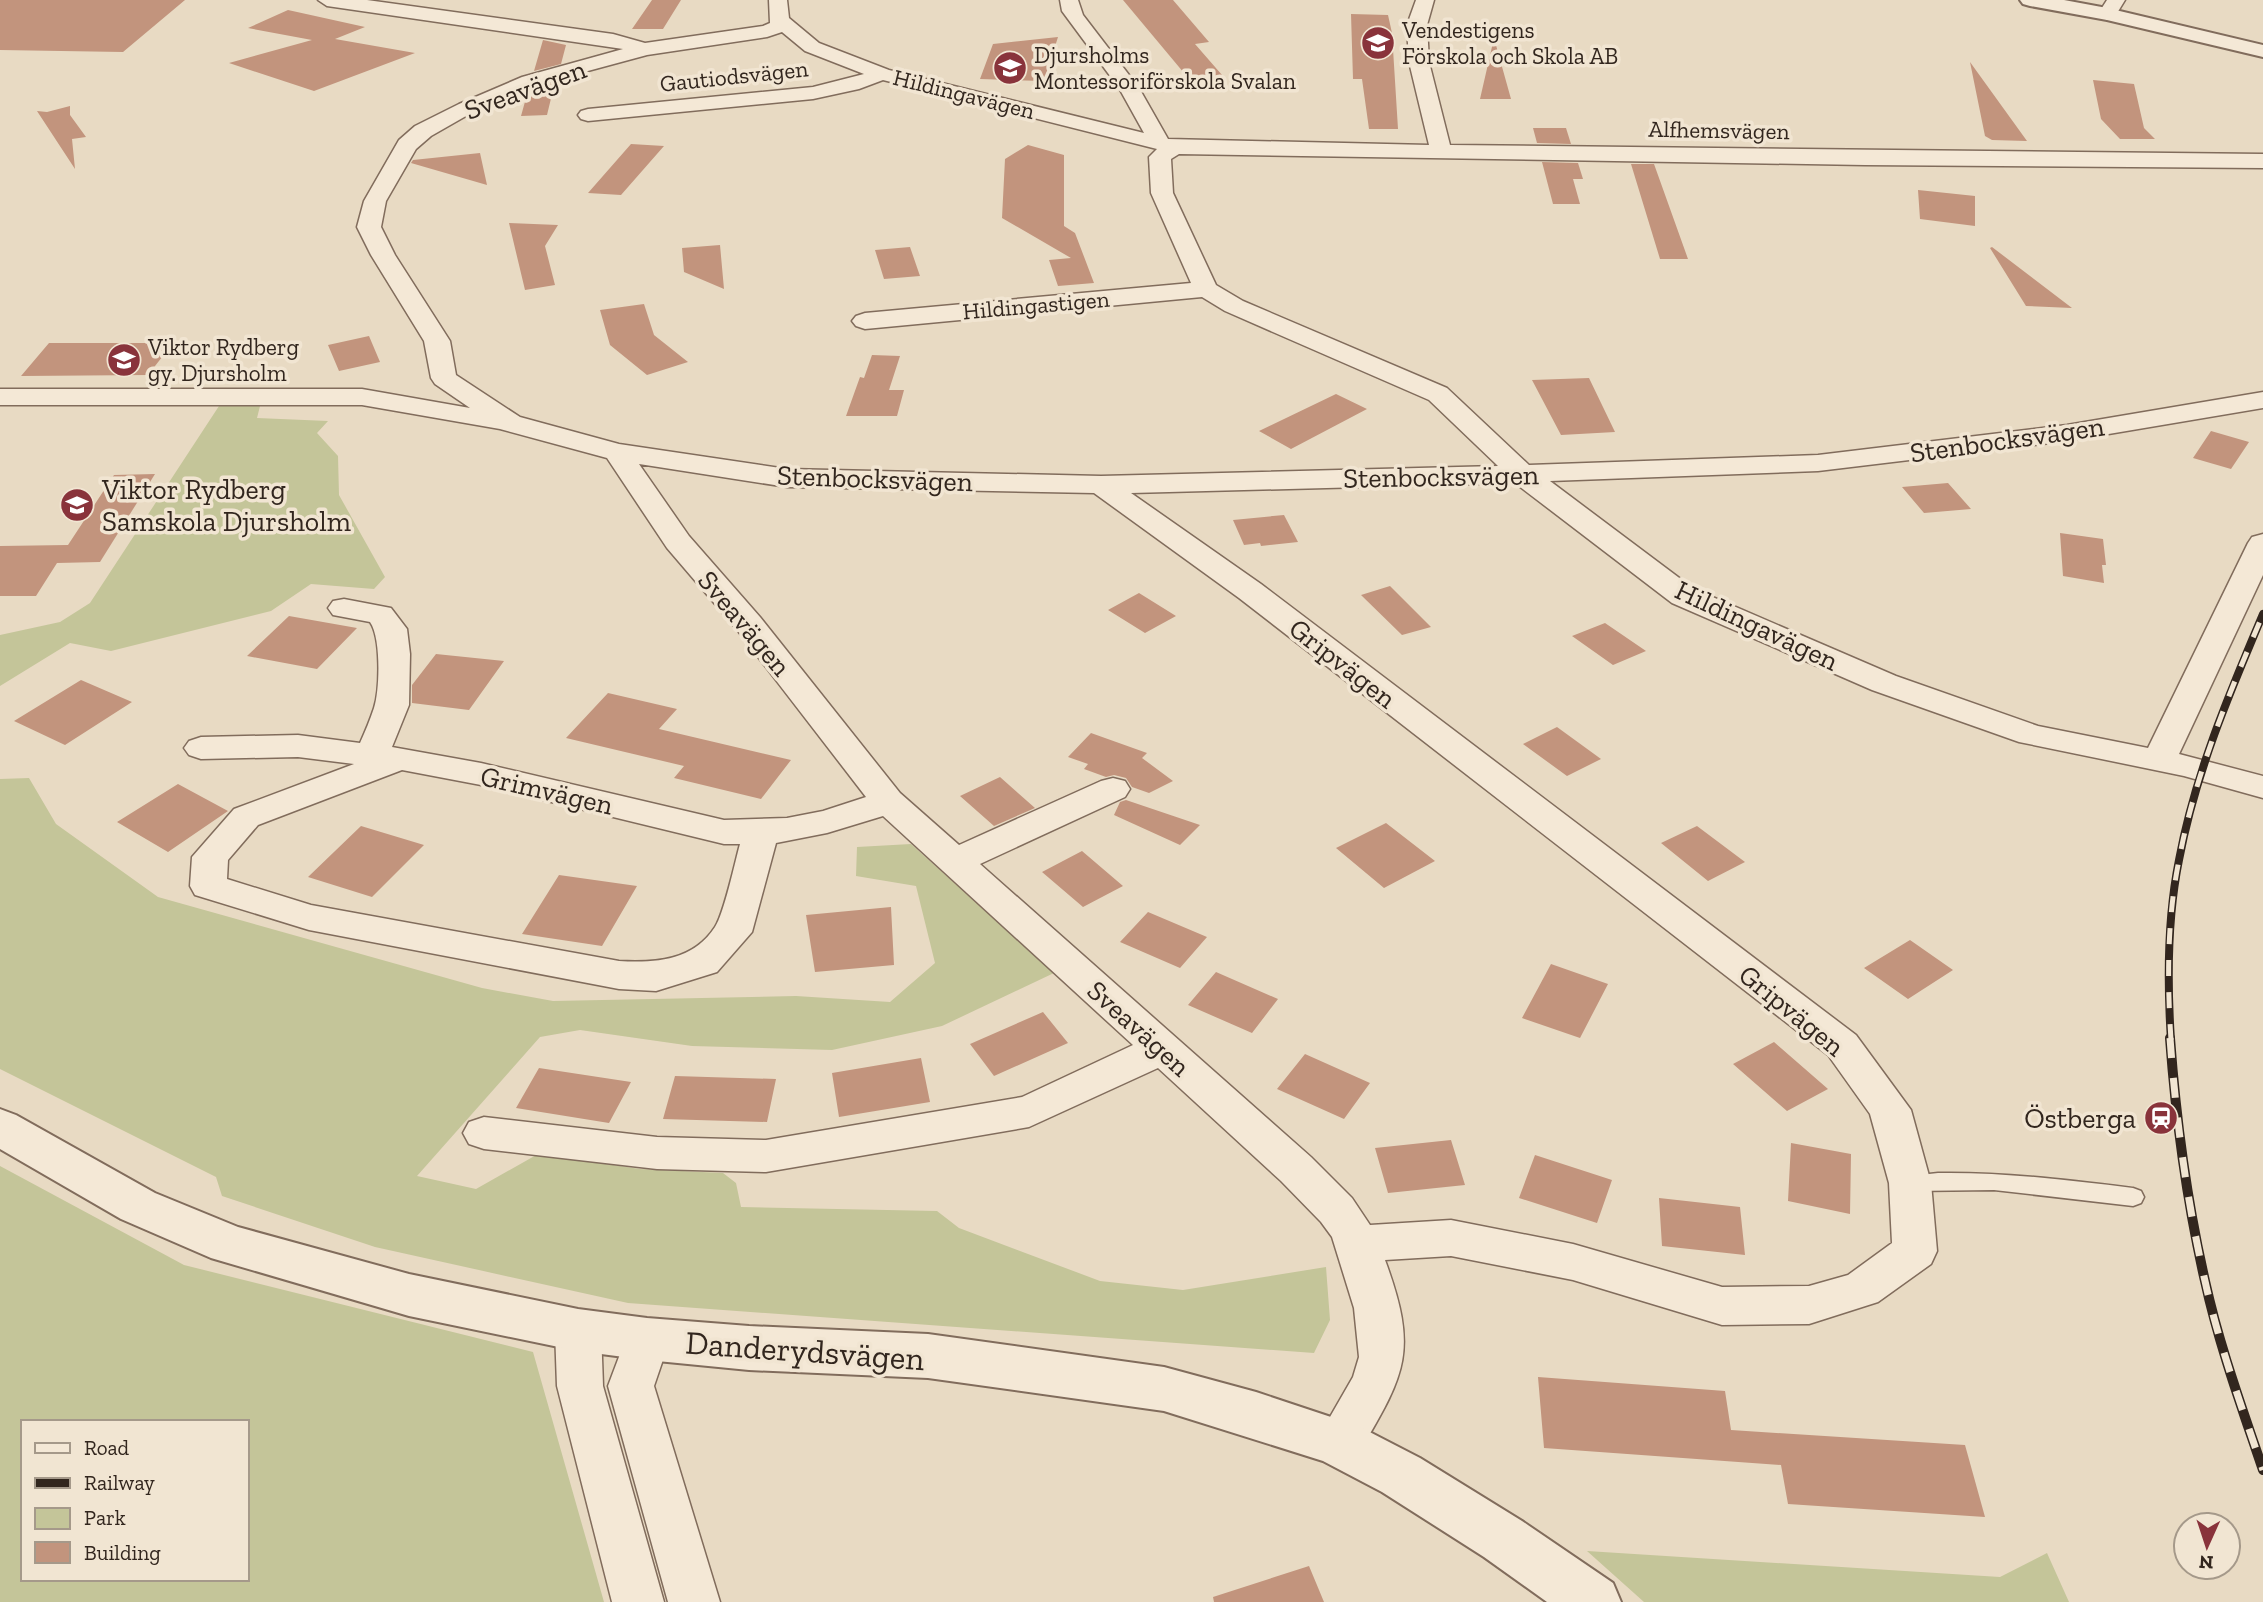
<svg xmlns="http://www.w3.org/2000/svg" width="2263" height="1602" viewBox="0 0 2263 1602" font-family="'Zilla Slab',serif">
<rect width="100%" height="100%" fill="#e8dac3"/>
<path fill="#c4c599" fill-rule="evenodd" d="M219 406H260L257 418 328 421 317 433 338 456 339 495 385 577 374 589 311 584 271 611 111 651 70 643 0 686V635L60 622 90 603Z
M29 778 56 824 158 897 482 988 553 1001 796 996 890 1002 935 963 916 886 856 876 857 847 911 844 1054 973 942 1026 832 1050 692 1046 580 1030 540 1037 417 1176 476 1189 538 1154 640 1169 723 1173 736 1183 741 1207 937 1211 959 1228 1100 1281 1183 1290 1326 1267 1330 1320 1314 1353 628 1303 375 1247 222 1196 216 1177 0 1069V779Z
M0 1166 184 1265 533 1352 604 1602H0ZM23 1422H247V1579H23Z
M1587 1551 2000 1577 2047 1553 2069 1602H1644Z"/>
<path fill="#c2947d" d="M0 0H185L123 52 0 50Z
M652 0H681L663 29H632Z
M1123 0H1173L1209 42 1195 44 1222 75 1189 79Z
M288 10 365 27 335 39 415 53 314 91 229 63 312 40 248 28Z
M1351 14 1388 15 1392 33 1398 129H1369L1362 79H1353Z
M1058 37 1044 81 980 79 993 44Z
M1494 38 1511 99H1480Z
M543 40 566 45 561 64 534 71Z
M1970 62 2027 141 1992 140 1985 136Z
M2093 80 2134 84 2144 128 2155 139H2120L2101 119Z
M555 82 547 115 521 116 528 91Z
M70 106V115L86 137 72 139 75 169 37 111 47 112Z
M1533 128H1566L1571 144 1537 143Z
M631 144 664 146 621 195 588 193Z
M1028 145 1064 155V226L1075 233 1094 283 1058 286 1049 260 1071 258 1002 218 1005 159Z
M480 153 487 185 411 163 413 160Z
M1542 162 1578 163 1583 179H1573L1580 204H1553Z
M1631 164H1654L1688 259H1660Z
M1918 190 1975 196V226L1920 219Z
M509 223 558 225 545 246 555 285 525 290Z
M720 245 724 289 684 272 682 248Z
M910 247 920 276 884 279 875 250Z
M1992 247 2072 308 2026 306 1990 248Z
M644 304 654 335 688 362 647 375 610 345 600 310Z
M369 336 380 362 339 371 328 345Z
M49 343H173L148 375 21 376Z
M872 355 900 356 889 390H904L897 416H846L860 377 864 378Z
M1589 378 1615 432 1561 435 1532 380Z
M1336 394 1367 409 1291 449 1259 431Z
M2211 431 2249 442 2231 469 2193 458Z
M155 474 100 562 57 563 36 596H0V546L68 545 114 475Z
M1948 483 1971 509 1924 513 1902 487Z
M1284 515 1298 542 1261 546 1260 543 1244 545 1233 520Z
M2060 533 2103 539 2106 565H2102L2104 583 2063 576Z
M1390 586 1431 627 1402 635 1361 595Z
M1139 593 1176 616 1145 633 1108 610Z
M289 616 357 628 317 669 247 656Z
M1605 623 1646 651 1613 665 1572 636Z
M436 654 504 661 469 710 412 703V685Z
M81 680 132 702 65 745 14 721Z
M608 693 677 709 659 729 791 760 761 799 674 778 684 766 566 738Z
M1557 727 1601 759 1567 776 1523 744Z
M1091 733 1147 753 1142 758 1173 781 1149 793 1132 787 1126 778 1114 775 1106 777 1084 769 1088 764 1068 757Z
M1000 777 1035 808 994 826 960 796Z
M178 784 228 811 168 852 117 822Z
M1126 800 1200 825 1180 845 1114 815 1120 802Z
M1386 823 1435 861 1384 888 1336 848Z
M361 826 424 845 372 897 308 877Z
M1697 826 1745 862 1708 881 1661 843Z
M1082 851 1123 886 1083 907 1042 872Z
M559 875 637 886 602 946 522 934Z
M891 907 894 965 815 972 806 915Z
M1148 912 1207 937 1180 968 1120 942Z
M1910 940 1953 970 1908 999 1864 968Z
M1551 964 1608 984 1580 1038 1522 1018Z
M1216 972 1278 999 1252 1033 1188 1005Z
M1043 1012 1068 1043 994 1076 970 1044Z
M1774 1042 1828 1089 1787 1111 1733 1064Z
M1305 1054 1370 1083 1344 1119 1277 1089Z
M921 1058 930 1102 839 1117 832 1073Z
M539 1068 631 1082 609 1123 516 1108Z
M675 1076 776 1079 767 1122 663 1119Z
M1451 1140 1465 1185 1388 1193 1375 1148Z
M1791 1143 1851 1154 1850 1214 1788 1201Z
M1535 1155 1612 1180 1597 1223 1519 1198Z
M1659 1198 1740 1207 1745 1255 1662 1246Z
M1538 1377 1725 1391 1731 1430 1965 1445 1985 1517 1788 1504 1781 1465 1544 1448Z
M1309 1566 1324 1602H1214L1213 1597Z"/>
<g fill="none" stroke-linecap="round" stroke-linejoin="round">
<g stroke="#816c5c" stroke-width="3">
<path id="service" d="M1938 1173C2004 1172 2068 1180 2133 1188L2141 1191 2144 1197 2141 1203 2133 1206 1994 1190 1910 1191 1902 1189 1899 1183 1902 1177Z"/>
</g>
<g stroke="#816c5c" stroke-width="3">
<path id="minor" d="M318 0H367L613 34 645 43 763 26 770 23 769 0H787L789 18 819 43 889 70 1144 133 1119 88 1062 11 1060 0H1078L1083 15 1139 88 1168 139 1429 145 1409 62 1407 25 1416 0H1434L1427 25 1429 62 1450 145 2263 154V168L1865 165 1179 154 1171 159 1173 193 1216 285 1243 301 1447 388 1529 465 1818 455 2067 425 2263 392V408L2067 441 1818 471 1550 481 1694 589 1896 676 2038 726 2148 748 2248 543 2252 537 2263 534V575L2179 754 2263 776V798L2184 776 2019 742 1872 690 1672 603 1515 483 1131 493 1261 584 1856 1035 1911 1110 1931 1183 1937 1251 1931 1264 1878 1302 1809 1324 1722 1325 1573 1280 1451 1256 1385 1260C1420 1355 1404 1375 1356 1458L1339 1464 1322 1458 1315 1443 1353 1377 1359 1357 1354 1308 1332 1237 1321 1222 1281 1181 1158 1068 1029 1127 766 1172 657 1169 484 1149 469 1144 463 1133 469 1122 484 1117 657 1137 766 1140 1022 1097 1133 1045 883 816 827 833 776 843 752 932 717 972 656 991 619 989 309 930 195 895 190 886 192 857 234 809 354 764 298 757 201 759 189 755 184 748 189 741 201 737 298 735 360 743C365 732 370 720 374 708 380 689 381 637 370 622L333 615 328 608 333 601 344 599 391 608 407 629 410 654 409 705 392 747 481 763 724 820 787 818 823 811 866 797 738 631 667 548 607 458 500 429 362 405H0V389H362L470 408 435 384 431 378 424 341 371 255 357 227 364 201 399 140 415 126 459 104 522 77 623 49 327 6ZM782 32 805 51 864 74 813 87 588 109 581 111 578 115 581 119 588 121 813 99 859 89 883 80 1157 149 1149 157 1151 193 1191 283 865 313 856 316 852 321 856 326 865 329 1202 297 1225 311 1429 400 1498 466 1101 476 787 469 619 444 520 417 456 375 450 341 395 255 381 227 386 201 416 149 431 136 473 112 536 85 647 55 767 37ZM639 464 787 487 1094 493 1239 598 1828 1055 1870 1114 1889 1183 1892 1243 1848 1275 1809 1286 1722 1287 1573 1244 1451 1220 1370 1225 1352 1198 1311 1157 980 864 1125 797 1130 789 1125 781 1113 778 1101 781 959 845 900 793 760 617 689 536ZM402 770 481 785 724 844H740C735 862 724 914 715 927 693 961 655 963 619 961L311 905 227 879 228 860 258 825Z
M2107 0H2125L2114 18 2107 20 2098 14Z
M578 1311 594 1316 601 1330 603 1386 664 1602H612L557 1386 555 1330 562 1316Z
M647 1320 663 1325 670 1339 654 1386 720 1602H668L608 1386 631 1325Z"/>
</g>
<g stroke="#816c5c" stroke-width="4">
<path id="tertiary" d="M2020 0H2064L2107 8 2263 45V57L2107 20 2030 6 2023 4Z
M0 1109 16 1115 155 1193 238 1227 409 1274 578 1309 647 1318 749 1326 928 1334 1164 1367 1256 1392 1358 1426 1420 1458 1522 1521 1613 1583 1621 1602H1547L1484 1557 1382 1492 1323 1461 1164 1411 928 1378 749 1370 647 1360 578 1351 409 1316 211 1258 121 1219 0 1149Z"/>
</g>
<use href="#service" fill="#f4e8d6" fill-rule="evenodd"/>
<use href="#minor" fill="#f4e8d6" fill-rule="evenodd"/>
<use href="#tertiary" fill="#f4e8d6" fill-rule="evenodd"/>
<g stroke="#32261e" stroke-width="8">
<path id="rail-far1" d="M2171 1040C2167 980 2167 919 2179 860 2195 774 2229 694 2263 614"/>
</g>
<g stroke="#32261e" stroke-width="10">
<path id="rail" d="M2170 1038C2176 1120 2187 1202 2205 1281 2219 1345 2242 1408 2263 1470"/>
</g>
<use href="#rail-far1" stroke="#f1e5d2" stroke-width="5" stroke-dasharray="16" stroke-linecap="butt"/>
<use href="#rail" stroke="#f1e5d2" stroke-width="7" stroke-dasharray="20" stroke-linecap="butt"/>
</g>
<defs>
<g id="school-disc" transform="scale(1.75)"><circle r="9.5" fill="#89333b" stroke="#f1e5d2"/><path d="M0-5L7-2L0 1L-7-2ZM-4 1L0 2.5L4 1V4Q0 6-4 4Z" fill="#fff"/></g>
<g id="station-disc" transform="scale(1.75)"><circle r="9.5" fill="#89333b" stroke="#f1e5d2"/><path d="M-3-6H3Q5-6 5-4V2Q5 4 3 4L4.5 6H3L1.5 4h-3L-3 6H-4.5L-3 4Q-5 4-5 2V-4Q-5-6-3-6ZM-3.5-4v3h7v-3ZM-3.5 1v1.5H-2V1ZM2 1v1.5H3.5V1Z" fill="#fff"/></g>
</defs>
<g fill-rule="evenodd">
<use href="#school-disc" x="1378" y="43"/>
<use href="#school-disc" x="1010" y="68"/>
<use href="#school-disc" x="124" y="360"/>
<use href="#school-disc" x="77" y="505"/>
<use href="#station-disc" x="2161" y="1118"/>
</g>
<g text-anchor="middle" stroke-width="7" stroke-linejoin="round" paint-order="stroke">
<g font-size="23" fill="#32261e" stroke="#f1e5d2" text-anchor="start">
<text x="1402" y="38">Vendestigens<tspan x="1402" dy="26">Förskola och Skola AB</tspan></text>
<text x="1034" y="63">Djursholms<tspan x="1034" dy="26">Montessoriförskola Svalan</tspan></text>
<text x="148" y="355">Viktor Rydberg<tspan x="148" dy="26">gy. Djursholm</tspan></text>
</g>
<g font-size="23" fill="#32261e" stroke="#f1e5d2">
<text transform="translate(734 76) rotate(-6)" y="8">Gautiodsvägen</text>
<text transform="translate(964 94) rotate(14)" y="8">Hildingavägen</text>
<text transform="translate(1719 130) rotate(1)" y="8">Alfhemsvägen</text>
<text transform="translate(1036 305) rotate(-5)" y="8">Hildingastigen</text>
</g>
<g font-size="28" fill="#32261e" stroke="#f1e5d2">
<text transform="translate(525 89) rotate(-20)" y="10">Sveavägen</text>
<text transform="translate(2007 439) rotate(-8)" y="10">Stenbocksvägen</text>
<text transform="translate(1441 476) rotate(-1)" y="10">Stenbocksvägen</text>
<text transform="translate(875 478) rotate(2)" y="10">Stenbocksvägen</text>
<text transform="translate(745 623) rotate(50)" y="10">Sveavägen</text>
<text transform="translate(1757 625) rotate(25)" y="10">Hildingavägen</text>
<text transform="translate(1343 663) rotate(38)" y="10">Gripvägen</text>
<text transform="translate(547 790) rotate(13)" y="10">Grimvägen</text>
<text transform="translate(1792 1010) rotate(39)" y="10">Gripvägen</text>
<text transform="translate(1139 1028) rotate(42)" y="10">Sveavägen</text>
</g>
<g font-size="28" fill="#32261e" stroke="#f1e5d2" text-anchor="start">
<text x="102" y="499">Viktor Rydberg<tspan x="102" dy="32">Samskola Djursholm</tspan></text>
<text x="2136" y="1128" text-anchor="end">Östberga</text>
</g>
<g font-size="33" fill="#32261e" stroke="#f1e5d2">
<text transform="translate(805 1350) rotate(4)" y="12">Danderydsvägen</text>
</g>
</g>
<rect x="21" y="1420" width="228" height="161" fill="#f1e5d2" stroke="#a5998a" stroke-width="2"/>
<rect x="35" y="1443" width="35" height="10" fill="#f4e8d6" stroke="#a5998a" stroke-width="2"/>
<text x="84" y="1455" font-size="21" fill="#32261e">Road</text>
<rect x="35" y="1478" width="35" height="10" fill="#32261e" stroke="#a5998a" stroke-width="2"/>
<text x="84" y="1490" font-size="21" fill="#32261e">Railway</text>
<rect x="35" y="1508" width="35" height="21" fill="#c4c599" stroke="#a5998a" stroke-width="2"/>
<text x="84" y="1525" font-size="21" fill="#32261e">Park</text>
<rect x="35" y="1542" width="35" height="21" fill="#c2947d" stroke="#a5998a" stroke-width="2"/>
<text x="84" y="1560" font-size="21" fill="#32261e">Building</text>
<g transform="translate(2207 1546) rotate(183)"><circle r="33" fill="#f1e5d2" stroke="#a5998a" stroke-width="2"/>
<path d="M0-5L12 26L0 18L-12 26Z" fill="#89333b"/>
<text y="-10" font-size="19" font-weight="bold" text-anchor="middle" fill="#32261e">N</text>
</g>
</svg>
